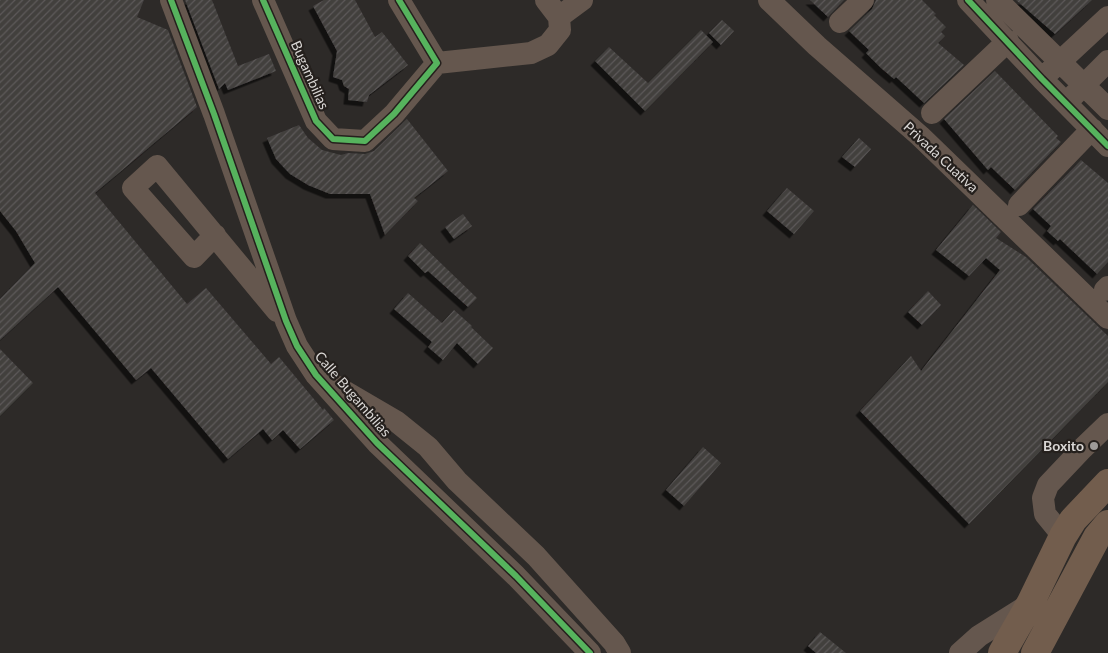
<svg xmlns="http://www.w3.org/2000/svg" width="1108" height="653" viewBox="0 0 1108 653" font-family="Lato,sans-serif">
<defs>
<pattern id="building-hatch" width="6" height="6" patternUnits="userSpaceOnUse" patternTransform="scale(1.25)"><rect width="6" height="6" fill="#423f3e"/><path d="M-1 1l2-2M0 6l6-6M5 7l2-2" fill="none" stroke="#5d5a59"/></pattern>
<filter id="shadow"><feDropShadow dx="-4.5" dy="4.5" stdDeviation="0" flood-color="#0009"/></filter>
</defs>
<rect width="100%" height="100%" fill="#2d2a28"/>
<path fill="url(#building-hatch)" filter="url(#shadow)" d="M0 0H144L137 17 168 30 197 107 95 193 187 304 206 288 271 364 279 357 323 410 324 408 334 420 300 449 283 430 272 440 263 429 228 459 151 368 136 380 58 287 0 340V299L35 263 16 231 0 211Z
M185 0H212L238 66 269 54 276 71 228 90 225 83 219 89Z
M324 0H355L375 37 382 32 408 65 369 95 367 102 348 100 349 89 344 86 342 80 333 77 337 51 313 6Z
M810 0H844L828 17Z
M876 0H922L936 14 934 15 946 27 941 32 945 36 938 43 964 65 924 103 896 77 894 79 881 68 866 53 869 50 849 31 872 9Z
M1016 0H1092L1055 34Z
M722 20 734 31 721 45 709 33Z
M701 30 713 42 645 111 595 61 609 47 648 83Z
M995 71 1058 136 1056 138 1061 142 1015 190 991 167 988 170 944 119Z
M407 119 448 171 414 198 418 201 385 235 370 194H330L308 185 290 174 276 159 267 138 299 125 308 138 322 150 341 155 348 153 365 154 374 151Z
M859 138 871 149 855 167 842 157Z
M1081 160 1108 183V262L1097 274 1060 239 1058 241 1047 231 1051 226 1033 209Z
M787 188 814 211 794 234 767 211Z
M973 205 1001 232 996 238 1026 257 1108 336V382L969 524 860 411 911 356 921 371 1000 270 986 258 969 276 936 250Z
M463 214 472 226 454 239 445 227Z
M420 243 477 298 468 307 428 271 425 273 408 256Z
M928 291 941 305 922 325 908 312Z
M408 293 442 323 454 310 472 326 471 327 493 348 478 364 457 343 443 360 428 347 432 342 394 309Z
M0 349 33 383 0 416Z
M703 447 721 463 684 506 666 490Z
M820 632 846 653H816L808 646Z"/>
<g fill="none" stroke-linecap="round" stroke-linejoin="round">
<path stroke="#65574e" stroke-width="22" d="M171 0 214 114 286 321 297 346 316 375 377 443 516 576 590 653
M263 0 316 121 333 139 365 141 394 114 437 63
M399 0 437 63
M769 0 817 46 920 136 1108 318
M968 0 1042 79 1108 146
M997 0 1108 109
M559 17 582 0
M840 22 863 0
M437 63 531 53 548 45 560 30 559 17 546 0
M1050 71 1108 17
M1074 95 1108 61
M932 113 1008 41
M1019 205 1092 129
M215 235 194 257 133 188 157 166 277 311
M1105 290 1108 287
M332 384 397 422 428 447 457 481 536 556 614 643 620 653
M1063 536 1045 514 1043 498 1048 485 1083 448 1108 424
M960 653 979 636 1030 604"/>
<path stroke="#725d4d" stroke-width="28" d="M1002 653 1030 604 1063 536 1073 520 1108 483
M1035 653 1097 537 1108 524"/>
<g stroke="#25201d" stroke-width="9">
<path id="cycleway" d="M171 0 214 114 286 321 297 346 316 375 377 443 516 576 590 653
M263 0 316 121 333 139 365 141 394 114 437 63 399 0
M968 0 1042 79 1108 146"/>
</g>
<use href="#cycleway" stroke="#56b35d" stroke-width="6"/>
</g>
<circle fill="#9d9a98" stroke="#25201d" stroke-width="2" cx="1094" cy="446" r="5"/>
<g text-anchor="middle" stroke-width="4.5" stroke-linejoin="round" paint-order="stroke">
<g font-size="14" fill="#dad7d5" stroke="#25201d">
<text transform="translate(310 75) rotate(66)" y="5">Bugambilias</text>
<text transform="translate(941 157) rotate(43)" y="5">Privada Cuativa</text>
<text transform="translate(353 394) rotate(49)" y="5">Calle Bugambilias</text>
</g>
<g font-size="14" font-weight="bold" fill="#dad7d5" stroke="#25201d" text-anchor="end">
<text x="1084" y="451">Boxito</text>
</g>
</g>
</svg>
